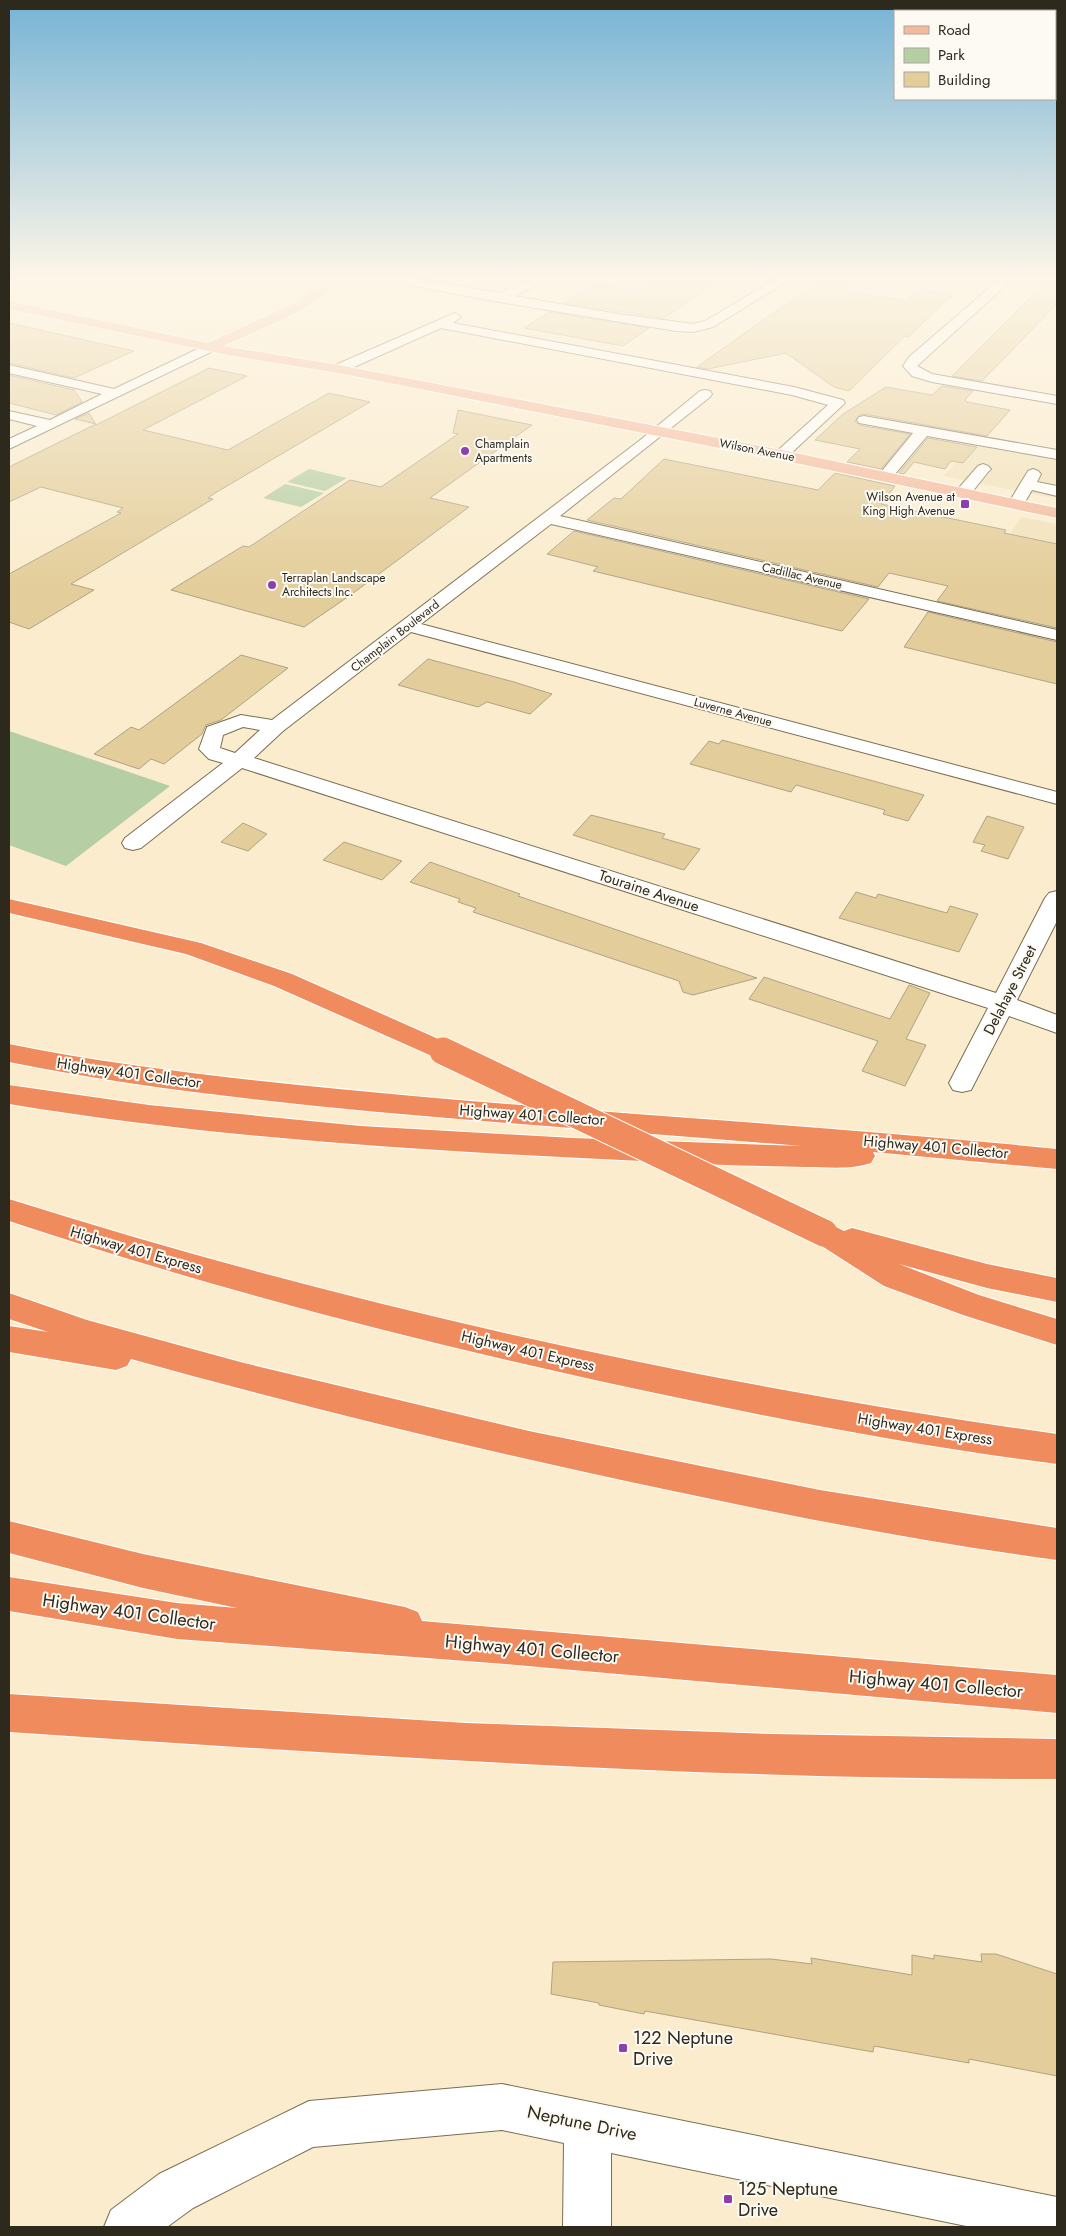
<svg xmlns="http://www.w3.org/2000/svg" width="1066" height="2236" viewBox="0 0 1066 2236" font-family="Jost,sans-serif">
<rect width="100%" height="100%" fill="#faeccd"/>
<path fill="#f2e2bb" d="M978 443 1057 458V499L943 476Z
M1021 517 1057 524V569L995 557Z"/>
<path fill="#b5cea4" d="M309 469 347 478 325 491 287 482Z
M285 484 324 493 301 507 263 498Z
M9 731 170 786 66 866 9 845Z"/>
<path fill="#e3cd9a" stroke="#afa385" d="M645 277H723L664 318 564 303 595 284 644 292Z
M824 277H859L843 291 907 301 920 289 953 295 908 337 905 336 849 391 834 387 786 353 708 369 697 367Z
M1051 277H1057V304L982 381 952 376Z
M549 312 649 328 623 346 524 328Z
M9 323 134 351 74 378 9 363Z
M209 368 247 376 143 430 228 450 329 393 370 402 215 493 208 498 213 499 71 584 94 590 29 629 9 622V574L121 513 117 512 123 508 41 487 9 502V467L96 424 75 419 89 413 96 425Z
M9 375 74 390 82 402 56 415 9 403Z
M942 386 973 391 965 400 967 402 1010 410 987 436 864 414 859 415 855 421 859 425 910 434 881 469 847 462 860 449 815 440 843 414 886 387 932 395Z
M458 410 532 425 430 498 469 507 352 594 304 627 171 590 243 546 249 547 350 480 381 487 458 434 453 433Z
M928 438 977 447 963 463 951 461 945 469 914 462 904 474 899 473Z
M664 459 818 490 835 473 895 486 881 504 1006 530 1004 533 1057 544V628L937 601 948 586 889 573 878 587 587 520 614 498 621 499Z
M574 531 869 599 842 631 593 571 598 567 547 554Z
M928 612 1057 642V684L904 647Z
M241 655 288 668 221 720 206 725 202 734 164 764 151 759 139 769 94 754 131 727 139 730Z
M428 659 514 682 552 694 530 714 487 702 478 707 398 685Z
M722 740 866 779 924 795 908 821 883 814 885 810 796 785 791 792 690 764 709 741 719 744Z
M591 815 665 834 662 838 700 849 684 870 573 835Z
M987 816 1024 827 1008 859 981 851 985 845 973 842Z
M243 823 267 834 248 851 221 842Z
M344 842 402 861 382 880 323 860Z
M430 862 520 894 518 896 757 978 693 995 683 992 679 981 473 912 476 908 458 902 460 899 410 882Z
M856 892 876 898 878 894 947 913 950 906 978 914 959 952 839 918Z
M764 977 890 1019 909 985 930 993 906 1039 926 1045 905 1086 862 1071 878 1041 749 999Z
M981 1954H996L1057 1974V2076L969 2059V2063L874 2046 873 2052 645 2011 644 2014 599 2005V2003L551 1994 553 1962 771 1959 812 1964 811 1958 912 1975V1955L934 1959V1955L982 1962Z"/>
<g fill="none" stroke-linecap="round" stroke-linejoin="round">
<g stroke="#7a6e52" stroke-width="2">
<path id="minor" d="M381 277H408L500 293 537 277H553L514 296 618 314 693 324 705 321 779 277H794L713 327 693 332 676 331 499 302 387 281Z
M1002 277H1015L917 366 932 374 1057 396V404L932 382 912 376 903 366 909 357Z
M455 313 461 317 453 323 794 387 843 400 845 403 786 458H776L773 455 776 452 828 405 792 395 441 328 343 372 338 373 331 369 333 366Z
M210 343 217 347 215 350 9 449V439L37 426 9 419V411L50 420 102 394 9 373V365L114 389Z
M705 390 710 391 712 394 710 397 560 516 1057 630V640L551 524 421 624 1057 792V804L411 632 283 731 254 758 996 993 1045 898 1049 893 1057 891V921L1017 1000 1057 1015V1033L1009 1016 971 1090 962 1092 953 1090 949 1083 988 1008 242 768 141 848 133 850 125 848 122 843 125 838 223 763 209 759 199 749 207 727 241 715 272 720 639 441 700 391ZM243 727 260 730 235 753 220 748 223 735Z
M864 416 1057 450V459L927 436 890 480H880L877 477 913 433 859 423 857 420 859 417Z
M983 464 988 466 991 469 988 472 969 496H957L955 493 957 490 978 466Z
M1033 469 1038 471 1041 474 1037 482 1057 486V496L1032 490 1022 507H1010L1008 504 1028 471Z
M502 2084 1057 2197V2227H971L611 2153V2227H563L564 2143 502 2130 313 2147 193 2208 167 2227H104L111 2210 159 2174 309 2101Z"/>
</g>
<g stroke="#fff" stroke-width="2">
<path id="major" d="M332 277H346C322 305 257 331 223 346L338 365 781 450 1057 508V518L781 460 338 373 233 356 9 309V301L208 343 290 305Z"/>
</g>
<g stroke="#fff" stroke-width="2">
<path id="highway" d="M9 899 201 943 292 974 452 1045 456 1051 452 1057 443 1060 434 1057 274 986 186 954 9 913Z
M9 1044C143 1071 278 1083 413 1096 628 1115 843 1127 1057 1149V1169L873 1152 875 1156 871 1163C851 1170 827 1167 806 1167 758 1166 711 1165 663 1162 443 1152 226 1140 9 1104V1085L149 1105 361 1126 573 1138 801 1146C660 1134 519 1125 378 1112 254 1100 131 1087 9 1062Z
M9 1199C351 1307 702 1384 1057 1434V1464C932 1448 807 1425 684 1399 456 1352 230 1294 9 1221Z
M824 1221 844 1231 852 1228 987 1264 1057 1278V1302L987 1288 899 1264 979 1295 1057 1319V1345L963 1315 884 1286 814 1241 809 1233 814 1225Z
M9 1293 87 1320 244 1363 529 1431 820 1490 1057 1528V1560C928 1543 800 1518 673 1491 491 1453 310 1409 131 1359L127 1366 116 1370 9 1352V1326L48 1332 9 1319Z
M9 1521 143 1554 405 1607 418 1612 422 1621 1057 1675V1713L505 1664 177 1639 9 1611V1577L177 1603 237 1608 143 1588 9 1553Z
M9 1694 466 1723 772 1734 1057 1739V1779C707 1780 358 1755 9 1732Z"/>
</g>
<use href="#minor" fill="#fff" fill-rule="evenodd"/>
<use href="#major" fill="#f5b99e" fill-rule="evenodd"/>
<use href="#highway" fill="#ef8b5d" fill-rule="evenodd"/>
<g stroke="#fff" stroke-width="29" stroke-linecap="butt">
<path id="highway-bridge" d="M443 1051 824 1233"/>
</g>
<use href="#highway-bridge" stroke="#ef8b5d" stroke-width="27"/>
</g>
<linearGradient id="sky" x2="0" y2="1"><stop stop-color="#76b3d5"/><stop offset="0.47" stop-color="#fdf6e8"/><stop offset="1" stop-color="#fdf6e8" stop-opacity="0"/></linearGradient>
<rect width="1066" height="590" fill="url(#sky)"/>
<g fill="#903ead" stroke="#fdfaf4" stroke-width="2">
<circle cx="465" cy="451" r="5"/>
<rect x="960" y="499" width="10" height="10" rx="2.5"/>
<circle cx="272" cy="585" r="5"/>
<rect x="618" y="2043" width="10" height="10" rx="2.5"/>
<rect x="723" y="2194" width="10" height="10" rx="2.5"/>
</g>
<g text-anchor="middle" stroke-width="4" stroke-linejoin="round" paint-order="stroke">
<g font-size="12" fill="#2e291d" stroke="#fdfaf4" text-anchor="start">
<text x="475" y="448">Champlain<tspan x="475" dy="14">Apartments</tspan></text>
<text x="955" y="501" text-anchor="end">Wilson Avenue at<tspan x="955" dy="14">King High Avenue</tspan></text>
<text x="282" y="582">Terraplan Landscape<tspan x="282" dy="14">Architects Inc.</tspan></text>
</g>
<g font-size="12" fill="#2e291d" stroke="#fdfaf4">
<text transform="translate(757 450) rotate(11)" y="4">Wilson Avenue</text>
<text transform="translate(802 576) rotate(13)" y="4">Cadillac Avenue</text>
<text transform="translate(395 636) rotate(-38)" y="4">Champlain Boulevard</text>
<text transform="translate(733 712) rotate(15)" y="4">Luverne Avenue</text>
</g>
<g font-size="15" fill="#2e291d" stroke="#fdfaf4">
<text transform="translate(649 891) rotate(18)" y="5">Touraine Avenue</text>
<text transform="translate(1010 990) rotate(-63)" y="5">Delahaye Street</text>
<text transform="translate(129 1073) rotate(8)" y="5">Highway 401 Collector</text>
<text transform="translate(532 1115) rotate(4)" y="5">Highway 401 Collector</text>
<text transform="translate(936 1147) rotate(5)" y="5">Highway 401 Collector</text>
<text transform="translate(136 1250) rotate(16)" y="5">Highway 401 Express</text>
<text transform="translate(528 1351) rotate(13)" y="5">Highway 401 Express</text>
<text transform="translate(925 1429) rotate(9)" y="5">Highway 401 Express</text>
</g>
<g font-size="18" fill="#2e291d" stroke="#fdfaf4">
<text transform="translate(129 1612) rotate(8)" y="6">Highway 401 Collector</text>
<text transform="translate(532 1649) rotate(5)" y="6">Highway 401 Collector</text>
<text transform="translate(936 1684) rotate(5)" y="6">Highway 401 Collector</text>
<text transform="translate(582 2123) rotate(12)" y="6">Neptune Drive</text>
</g>
<g font-size="18" fill="#2e291d" stroke="#fdfaf4" text-anchor="start">
<text x="633" y="2044">122 Neptune<tspan x="633" dy="21">Drive</tspan></text>
<text x="738" y="2195">125 Neptune<tspan x="738" dy="21">Drive</tspan></text>
</g>
</g>
<rect width="1066" height="2236" fill="none" stroke="#2e291d" stroke-width="20"/>
<rect x="894" y="10" width="162" height="90" fill="#fdfaf4" stroke="#aaa69e"/>
<rect x="904" y="26" width="25" height="8" fill="#f5b99e" stroke="#aaa69e"/>
<text x="938" y="35" font-size="15" fill="#2e291d">Road</text>
<rect x="904" y="48" width="25" height="15" fill="#b5cea4" stroke="#aaa69e"/>
<text x="938" y="60" font-size="15" fill="#2e291d">Park</text>
<rect x="904" y="72" width="25" height="15" fill="#e3cd9a" stroke="#aaa69e"/>
<text x="938" y="85" font-size="15" fill="#2e291d">Building</text>
</svg>
